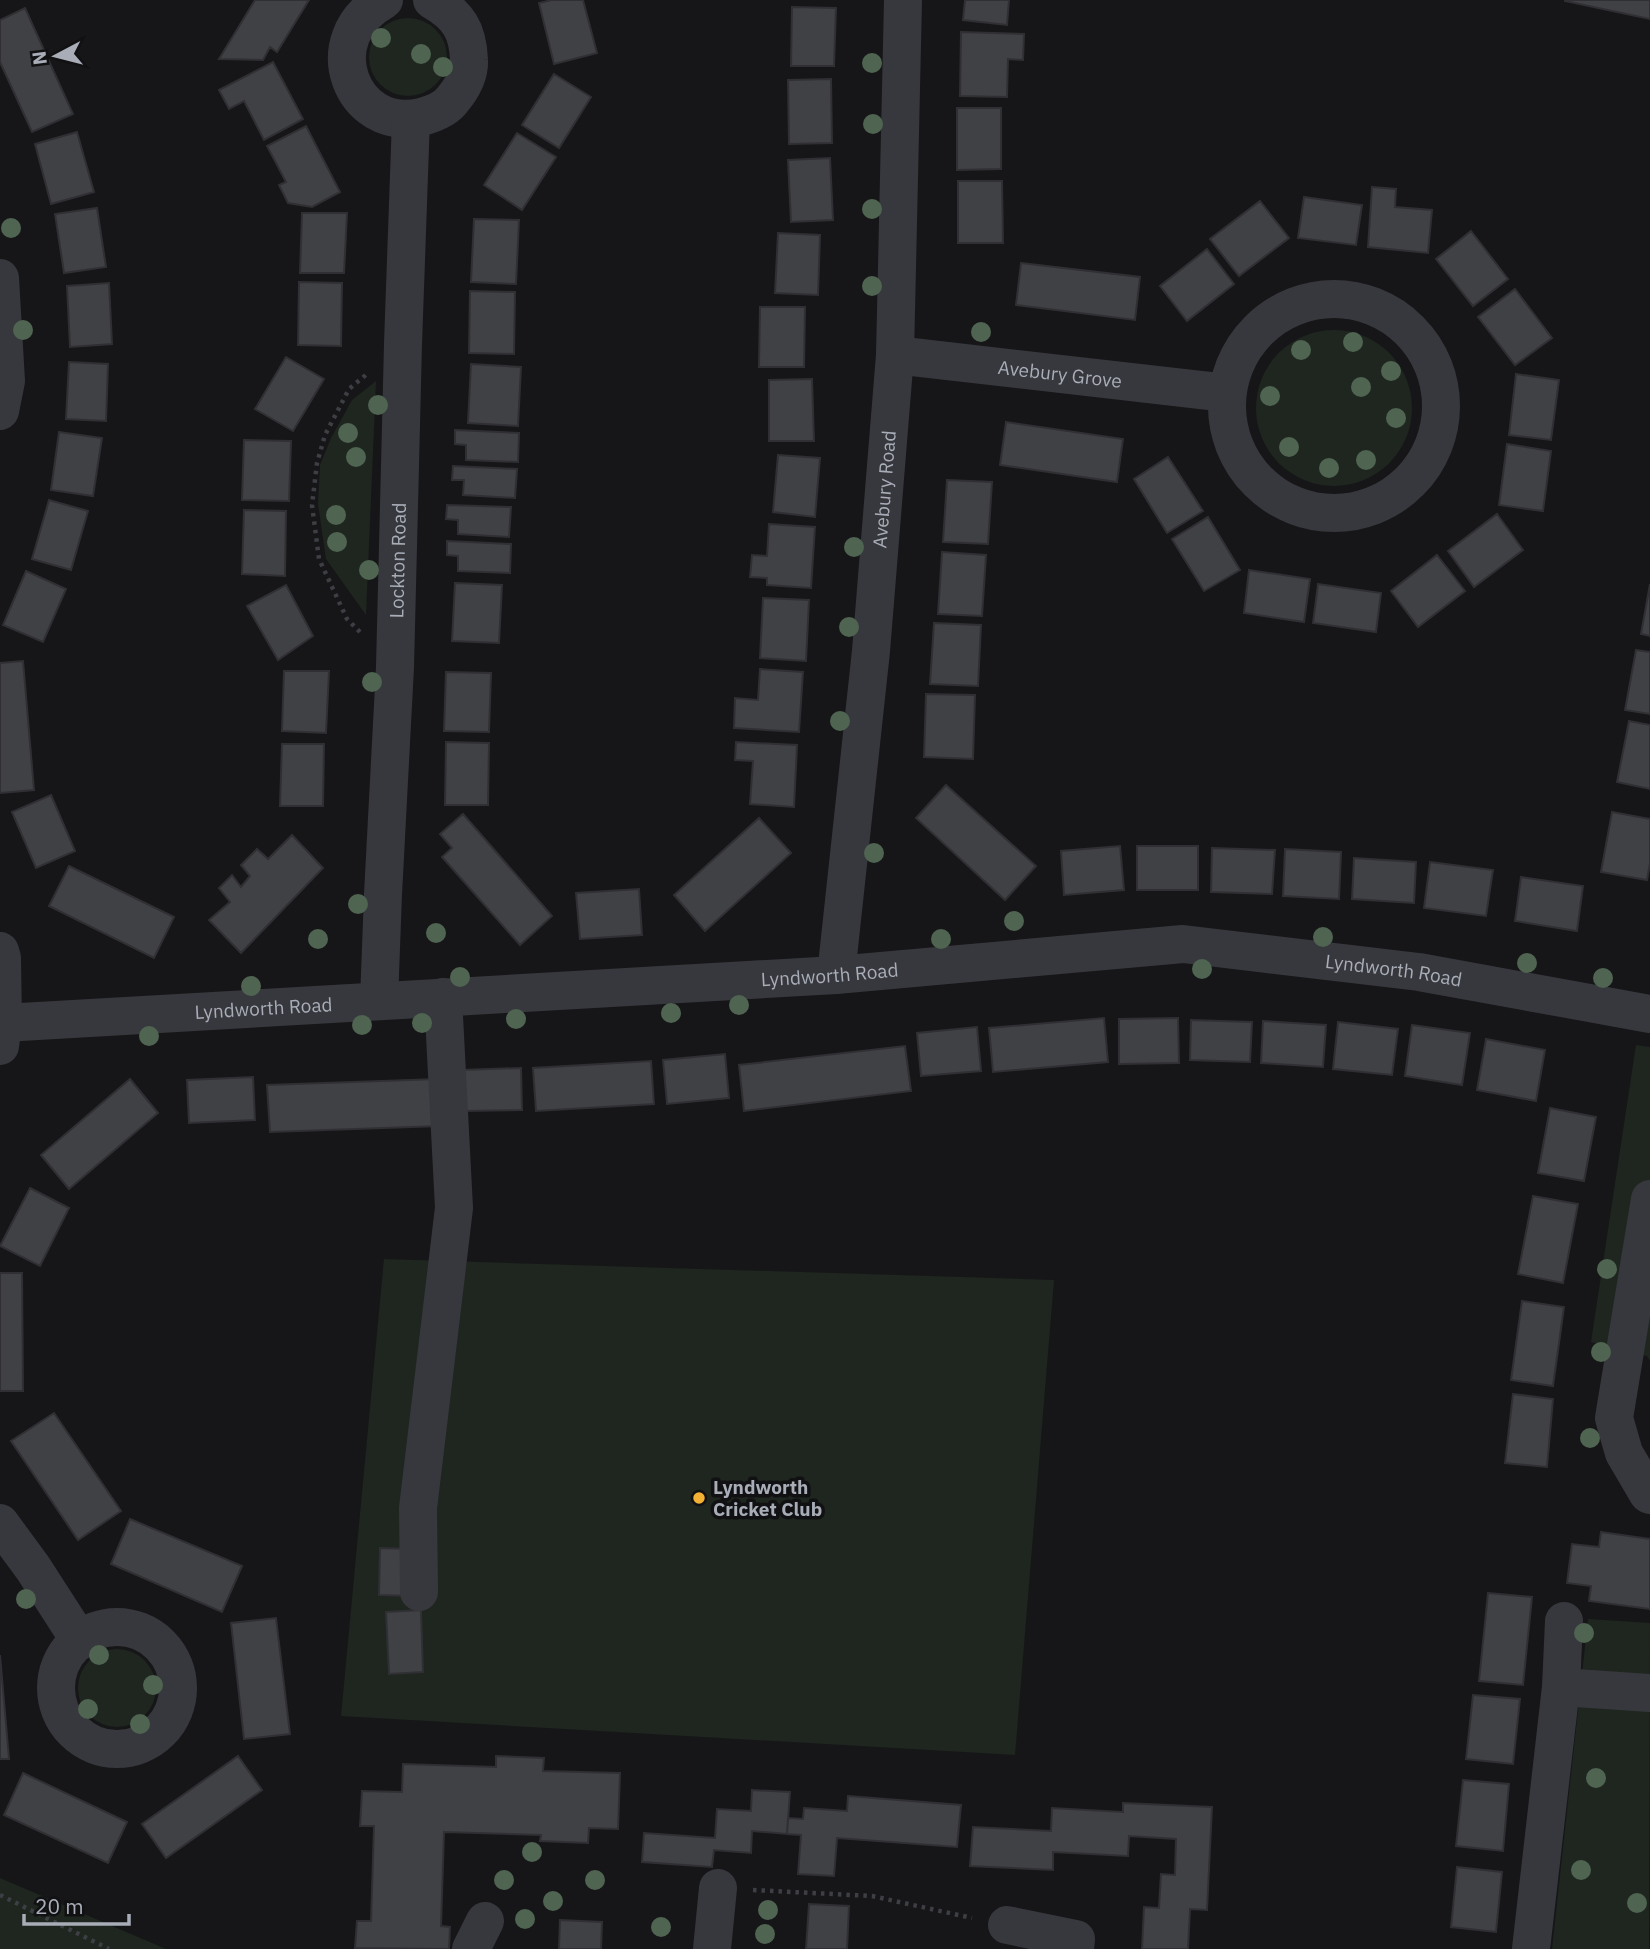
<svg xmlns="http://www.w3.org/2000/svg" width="1650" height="1949" viewBox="0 0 1650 1949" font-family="'IBM Plex Sans',sans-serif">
<rect width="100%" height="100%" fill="#161618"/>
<path fill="#1e261f" d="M369 57a39 39 0 1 1 78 0a39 39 0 1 1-78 0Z
M1256 408a78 78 0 1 1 156 0a78 78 0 1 1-156 0Z
M376 381 366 615 326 559 318 504 320 465 331 438 352 400Z
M1636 1045 1650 1047V1361L1647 1356 1591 1342Z
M384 1259 1054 1280 1015 1755 341 1716Z
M1588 1619 1650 1623 1649 1949H1552Z
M78 1688a39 39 0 1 1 78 0a39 39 0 1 1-78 0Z
M0 1878 166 1949H0Z"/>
<path fill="#404145" stroke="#303034" stroke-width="2" d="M255 0H309L277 52 270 47 263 60 219 59Z
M552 0H583L597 53 554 64 539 3Z
M965 0H1009L1007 25 963 20Z
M1650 0V19L1565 1V0Z
M792 7 836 8 834 66H791Z
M25 8 73 114 32 132 0 62V20Z
M961 32 1024 34 1023 60 1008 59 1007 97 960 96Z
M273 62 303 119 264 140 244 101 229 109 219 90Z
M554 74 591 97 559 148 522 125Z
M831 79 832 143 789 144 788 80Z
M957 108H1001V169L957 170Z
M306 126 340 192 312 207 288 203 279 185 286 182 267 146Z
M77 132 94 192 51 204 35 144Z
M517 133 556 157 522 210 484 185Z
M830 158 833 220 791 222 788 160Z
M958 181H1002L1003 243H958Z
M1372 187 1396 189 1395 207 1432 210 1428 253 1368 247Z
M1304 197 1362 205 1356 245 1298 238Z
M1260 201 1289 238 1239 276 1210 239Z
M97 208 106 267 64 273 55 214Z
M302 213H347L344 273H300Z
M474 219 519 220 516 284 471 282Z
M1471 231 1508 279 1473 306 1436 259Z
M778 233 820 235 818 295 775 293Z
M1207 249 1234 284 1187 321 1160 286Z
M1021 263 1140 277 1135 320 1016 305Z
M299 282 342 283 341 346 298 345Z
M109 283 112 344 70 347 67 286Z
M1515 289 1552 338 1515 365 1478 317Z
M470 291 515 292 514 354 469 353Z
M760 307H805L804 367H759Z
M286 357 324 379 293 431 255 409Z
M69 362 108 364 106 421 66 419Z
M471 364 521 367 518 426 468 423Z
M1516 374 1559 380 1551 440 1509 435Z
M812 379 814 441H769V380Z
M1006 422 1123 439 1117 482 1000 465Z
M455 430 519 433 518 462 466 460V445L455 444Z
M59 432 102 438 93 496 51 490Z
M244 440 291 441 289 501 242 500Z
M1507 444 1551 451 1543 511 1499 505Z
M778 455 820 458 815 517 773 512Z
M1168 457 1203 511 1167 533 1134 479Z
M453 466 517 469 515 498 463 495 464 480H452Z
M947 480 992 482 988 544 943 542Z
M49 500 88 511 71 570 32 559Z
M447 505 511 507 509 537 458 534V520L446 519Z
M244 510 286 511 285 576 242 574Z
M1497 514 1523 550 1474 587 1448 551Z
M1208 517 1240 570 1204 591 1172 539Z
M769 524 815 527 811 588 767 585V578L750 577 752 555 767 556Z
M447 541 511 544 510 573 458 571V556L447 555Z
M942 552 986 555 982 616 938 614Z
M1437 555 1465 591 1418 627 1391 591Z
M1249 570 1310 579 1304 622 1244 613Z
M26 571 66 589 43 642 3 625Z
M455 583 502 585 499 643 452 641Z
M1318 584 1381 593 1376 632 1313 623Z
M1650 584V636L1641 634Z
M286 585 313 636 278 660 247 606Z
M763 598 809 600 806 661 760 658Z
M934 623 981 625 978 686 930 684Z
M1636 650 1650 652V714L1625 710Z
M23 661 34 790 0 793V663Z
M760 669 803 672 799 732 734 728 735 698 758 700Z
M284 671H329L326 733 282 731Z
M446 672 491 673 489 732 444 731Z
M926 694 975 695 973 759 924 757Z
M1629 721 1650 725V789L1617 782Z
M446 742 489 743 488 805H445Z
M736 742 797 745 794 807 750 804 753 761 735 760Z
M282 744H324L323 806H280Z
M946 785 1036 866 1005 900 916 818Z
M51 795 75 851 36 868 12 812Z
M1612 812 1650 819V863L1647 880 1601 872Z
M463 814 552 916 520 945 442 857 452 848 440 834Z
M759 818 791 853 705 931 674 895Z
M292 835 323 868 241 953 209 920 230 902 219 888 232 875 241 887 250 876 241 865 257 849 268 859Z
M1120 846 1124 890 1064 895 1061 851Z
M1137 846H1198V890H1137Z
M1212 848 1275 850 1272 894 1211 892Z
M1285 849 1341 852 1339 899 1283 896Z
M1354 858 1416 862 1414 903 1352 899Z
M1430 862 1493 870 1486 916 1424 908Z
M69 866 174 917 154 958 49 906Z
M1521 877 1583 886 1577 931 1515 921Z
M639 889 642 935 580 939 576 893Z
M1104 1018 1108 1062 993 1072 989 1028Z
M1178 1018 1179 1063 1119 1064V1019Z
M1191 1020 1252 1022 1250 1062 1190 1060Z
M1263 1021 1326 1025 1323 1067 1261 1063Z
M1338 1022 1398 1029 1392 1075 1333 1069Z
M1412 1025 1470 1033 1462 1085 1405 1076Z
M977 1027 981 1071 921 1076 917 1033Z
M1486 1039 1545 1050 1536 1101 1477 1090Z
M905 1046 911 1091 744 1111 739 1065Z
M725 1054 729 1098 667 1104 663 1060Z
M651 1061 654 1104 536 1111 533 1068Z
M521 1068 522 1110 464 1111 462 1070Z
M253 1077 255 1120 189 1123 187 1080Z
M130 1079 158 1113 69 1189 41 1155Z
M438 1079 440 1126 270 1132 267 1085Z
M1550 1108 1596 1117 1584 1181 1538 1173Z
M30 1188 69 1208 40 1266 0 1246Z
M1533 1196 1578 1204 1563 1283 1518 1274Z
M0 1273H22L23 1391H0Z
M1522 1301 1564 1307 1553 1386 1511 1380Z
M1513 1394 1553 1399 1547 1467 1505 1463Z
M54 1413 121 1511 78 1540 11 1441Z
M130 1519 242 1566 222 1612 111 1564Z
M1601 1532 1650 1539V1609L1589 1601 1591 1586 1567 1583 1572 1544 1599 1547Z
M380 1548 411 1549 409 1596 379 1595Z
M1488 1593 1532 1597 1523 1685 1479 1681Z
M421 1610 423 1672 389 1674 386 1612Z
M276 1618 290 1734 244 1739 231 1623Z
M0 1655 9 1759H0Z
M1473 1695 1520 1699 1513 1764 1466 1759Z
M238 1756 262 1790 166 1858 142 1824Z
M496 1756 544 1758 543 1771 620 1773 618 1829 589 1828 588 1843 540 1841 541 1835 444 1832 441 1926 450 1927 449 1949 355 1948 357 1921H371L374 1826H360L362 1791 402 1792 403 1764 496 1767Z
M23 1773 127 1822 108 1863 4 1815Z
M1463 1780 1509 1784 1503 1851 1456 1846Z
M752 1790 790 1792 787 1834 752 1831 751 1853 714 1850 712 1867 642 1862 644 1833 715 1838 717 1809 751 1811Z
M848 1796 961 1805 957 1847 837 1838 834 1876 798 1874 801 1835 787 1834 788 1818 803 1819 804 1808 847 1811Z
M1123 1803 1212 1807 1207 1910 1190 1909 1188 1949H1142L1144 1907 1159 1908 1161 1874 1175 1875 1176 1839 1129 1836 1128 1856 1053 1852V1870L970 1866 973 1827 1051 1831 1052 1808 1123 1812Z
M1457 1867 1502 1872 1496 1932 1451 1927Z
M809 1904 849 1906 847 1949H806Z
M560 1920 602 1922 601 1949H559Z"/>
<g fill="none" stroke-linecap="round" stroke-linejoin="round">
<path stroke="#3d3f44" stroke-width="4.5" stroke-dasharray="3.5 5" stroke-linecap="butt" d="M360 632 347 619 319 559 312 505 317 463 325 435 349 389 367 374
M753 1890 872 1896 972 1918
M0 1895 109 1949"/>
<g stroke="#37383d" stroke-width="38">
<path d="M384 0C315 38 351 133 421 117 433 114 446 109 453 99 462 88 470 75 469 60 468 30 458 15 432 0"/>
<path d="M0 278 6 381 0 411"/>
<circle cx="1334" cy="406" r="107"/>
<path id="s1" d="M895 355 1227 393"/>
<path d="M0 951 2 958 3 1023 0 1046"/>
<path id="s2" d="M836 975 871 651 895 355 903 0"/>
<path id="s3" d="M379 1001 383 894 395 667 403 344 411 119"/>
<path id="s4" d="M3 1023 836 975 1183 944 1419 972 1650 1014"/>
<path d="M1650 1199 1614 1418 1624 1453 1648 1494 1650 1495"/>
<path d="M0 1523 33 1568 80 1641"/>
<path d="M419 1592 418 1508 454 1208 443 997"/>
<circle cx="117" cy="1688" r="61"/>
<path d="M1561 1687 1650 1693"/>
<path d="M1007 1925 1076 1939 1075 1949"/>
<path d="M471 1949 485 1921"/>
<path d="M712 1949 718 1888"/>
<path d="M1531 1949 1561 1687 1564 1621"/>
</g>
</g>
<g fill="#506452">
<circle cx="381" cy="38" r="10"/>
<circle cx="421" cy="54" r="10"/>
<circle cx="872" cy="63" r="10"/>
<circle cx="443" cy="67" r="10"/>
<circle cx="873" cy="124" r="10"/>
<circle cx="872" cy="209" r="10"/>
<circle cx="11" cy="228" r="10"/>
<circle cx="872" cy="286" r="10"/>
<circle cx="23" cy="330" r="10"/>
<circle cx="981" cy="332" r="10"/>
<circle cx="1353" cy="342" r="10"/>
<circle cx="1301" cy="350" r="10"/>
<circle cx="1391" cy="371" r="10"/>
<circle cx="1361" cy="387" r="10"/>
<circle cx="1270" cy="396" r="10"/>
<circle cx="378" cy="405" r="10"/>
<circle cx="1396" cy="418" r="10"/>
<circle cx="348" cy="433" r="10"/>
<circle cx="1289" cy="447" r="10"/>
<circle cx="356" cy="457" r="10"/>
<circle cx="1366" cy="460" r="10"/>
<circle cx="1329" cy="468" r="10"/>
<circle cx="336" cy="515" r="10"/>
<circle cx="337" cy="542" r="10"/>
<circle cx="854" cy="547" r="10"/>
<circle cx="369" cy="570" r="10"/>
<circle cx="849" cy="627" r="10"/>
<circle cx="372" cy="682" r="10"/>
<circle cx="840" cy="721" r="10"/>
<circle cx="874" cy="853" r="10"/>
<circle cx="358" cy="904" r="10"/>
<circle cx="1014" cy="921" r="10"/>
<circle cx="436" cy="933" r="10"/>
<circle cx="1323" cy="937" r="10"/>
<circle cx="318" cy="939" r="10"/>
<circle cx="941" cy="939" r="10"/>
<circle cx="1527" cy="963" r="10"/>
<circle cx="1202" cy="969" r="10"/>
<circle cx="460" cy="977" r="10"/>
<circle cx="1603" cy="978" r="10"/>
<circle cx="251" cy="986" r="10"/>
<circle cx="739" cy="1005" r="10"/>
<circle cx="671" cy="1013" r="10"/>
<circle cx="516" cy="1019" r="10"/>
<circle cx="422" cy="1023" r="10"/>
<circle cx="362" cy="1025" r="10"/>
<circle cx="149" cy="1036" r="10"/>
<circle cx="1607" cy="1269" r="10"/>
<circle cx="1601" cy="1352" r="10"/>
<circle cx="1590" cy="1438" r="10"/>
<circle cx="26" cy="1599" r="10"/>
<circle cx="1584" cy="1633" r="10"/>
<circle cx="99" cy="1655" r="10"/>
<circle cx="153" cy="1685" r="10"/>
<circle cx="88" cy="1709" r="10"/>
<circle cx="140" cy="1724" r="10"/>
<circle cx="1596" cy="1778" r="10"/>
<circle cx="532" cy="1852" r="10"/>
<circle cx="1581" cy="1870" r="10"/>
<circle cx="504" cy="1880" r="10"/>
<circle cx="595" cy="1880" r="10"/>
<circle cx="553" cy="1901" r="10"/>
<circle cx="1637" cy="1903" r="10"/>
<circle cx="768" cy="1910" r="10"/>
<circle cx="525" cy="1919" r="10"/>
<circle cx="661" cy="1927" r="10"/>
<circle cx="765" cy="1934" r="10"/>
</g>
<circle fill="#f2b134" stroke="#111113" stroke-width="2.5" cx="699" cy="1498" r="7"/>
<g text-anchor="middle" stroke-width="7" stroke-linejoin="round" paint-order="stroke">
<g font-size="19" fill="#a8adb8" stroke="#111113">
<text dy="7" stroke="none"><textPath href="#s1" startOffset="166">Avebury Grove</textPath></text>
<text dy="7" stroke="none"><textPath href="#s2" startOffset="488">Avebury Road</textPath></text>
<text dy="7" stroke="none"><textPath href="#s3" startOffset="441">Lockton Road</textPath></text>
<text dy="7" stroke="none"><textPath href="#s4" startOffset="1395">Lyndworth Road</textPath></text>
<text dy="7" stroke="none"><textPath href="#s4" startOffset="828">Lyndworth Road</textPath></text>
<text dy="7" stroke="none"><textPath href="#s4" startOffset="261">Lyndworth Road</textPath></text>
</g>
<g font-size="19" font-weight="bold" fill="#a8adb8" stroke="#111113" text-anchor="start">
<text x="713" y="1494">Lyndworth<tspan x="713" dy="22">Cricket Club</tspan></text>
</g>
</g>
<g transform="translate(56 56) rotate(263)" stroke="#111113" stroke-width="5" paint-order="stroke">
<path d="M0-5L12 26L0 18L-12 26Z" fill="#a8adb8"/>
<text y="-10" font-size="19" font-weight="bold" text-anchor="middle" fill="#a8adb8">N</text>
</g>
<path d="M24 1914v10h105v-10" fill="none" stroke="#a8adb8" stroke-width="3.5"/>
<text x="35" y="1914" font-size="21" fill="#a8adb8" stroke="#111113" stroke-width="5" paint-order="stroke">20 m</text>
</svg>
